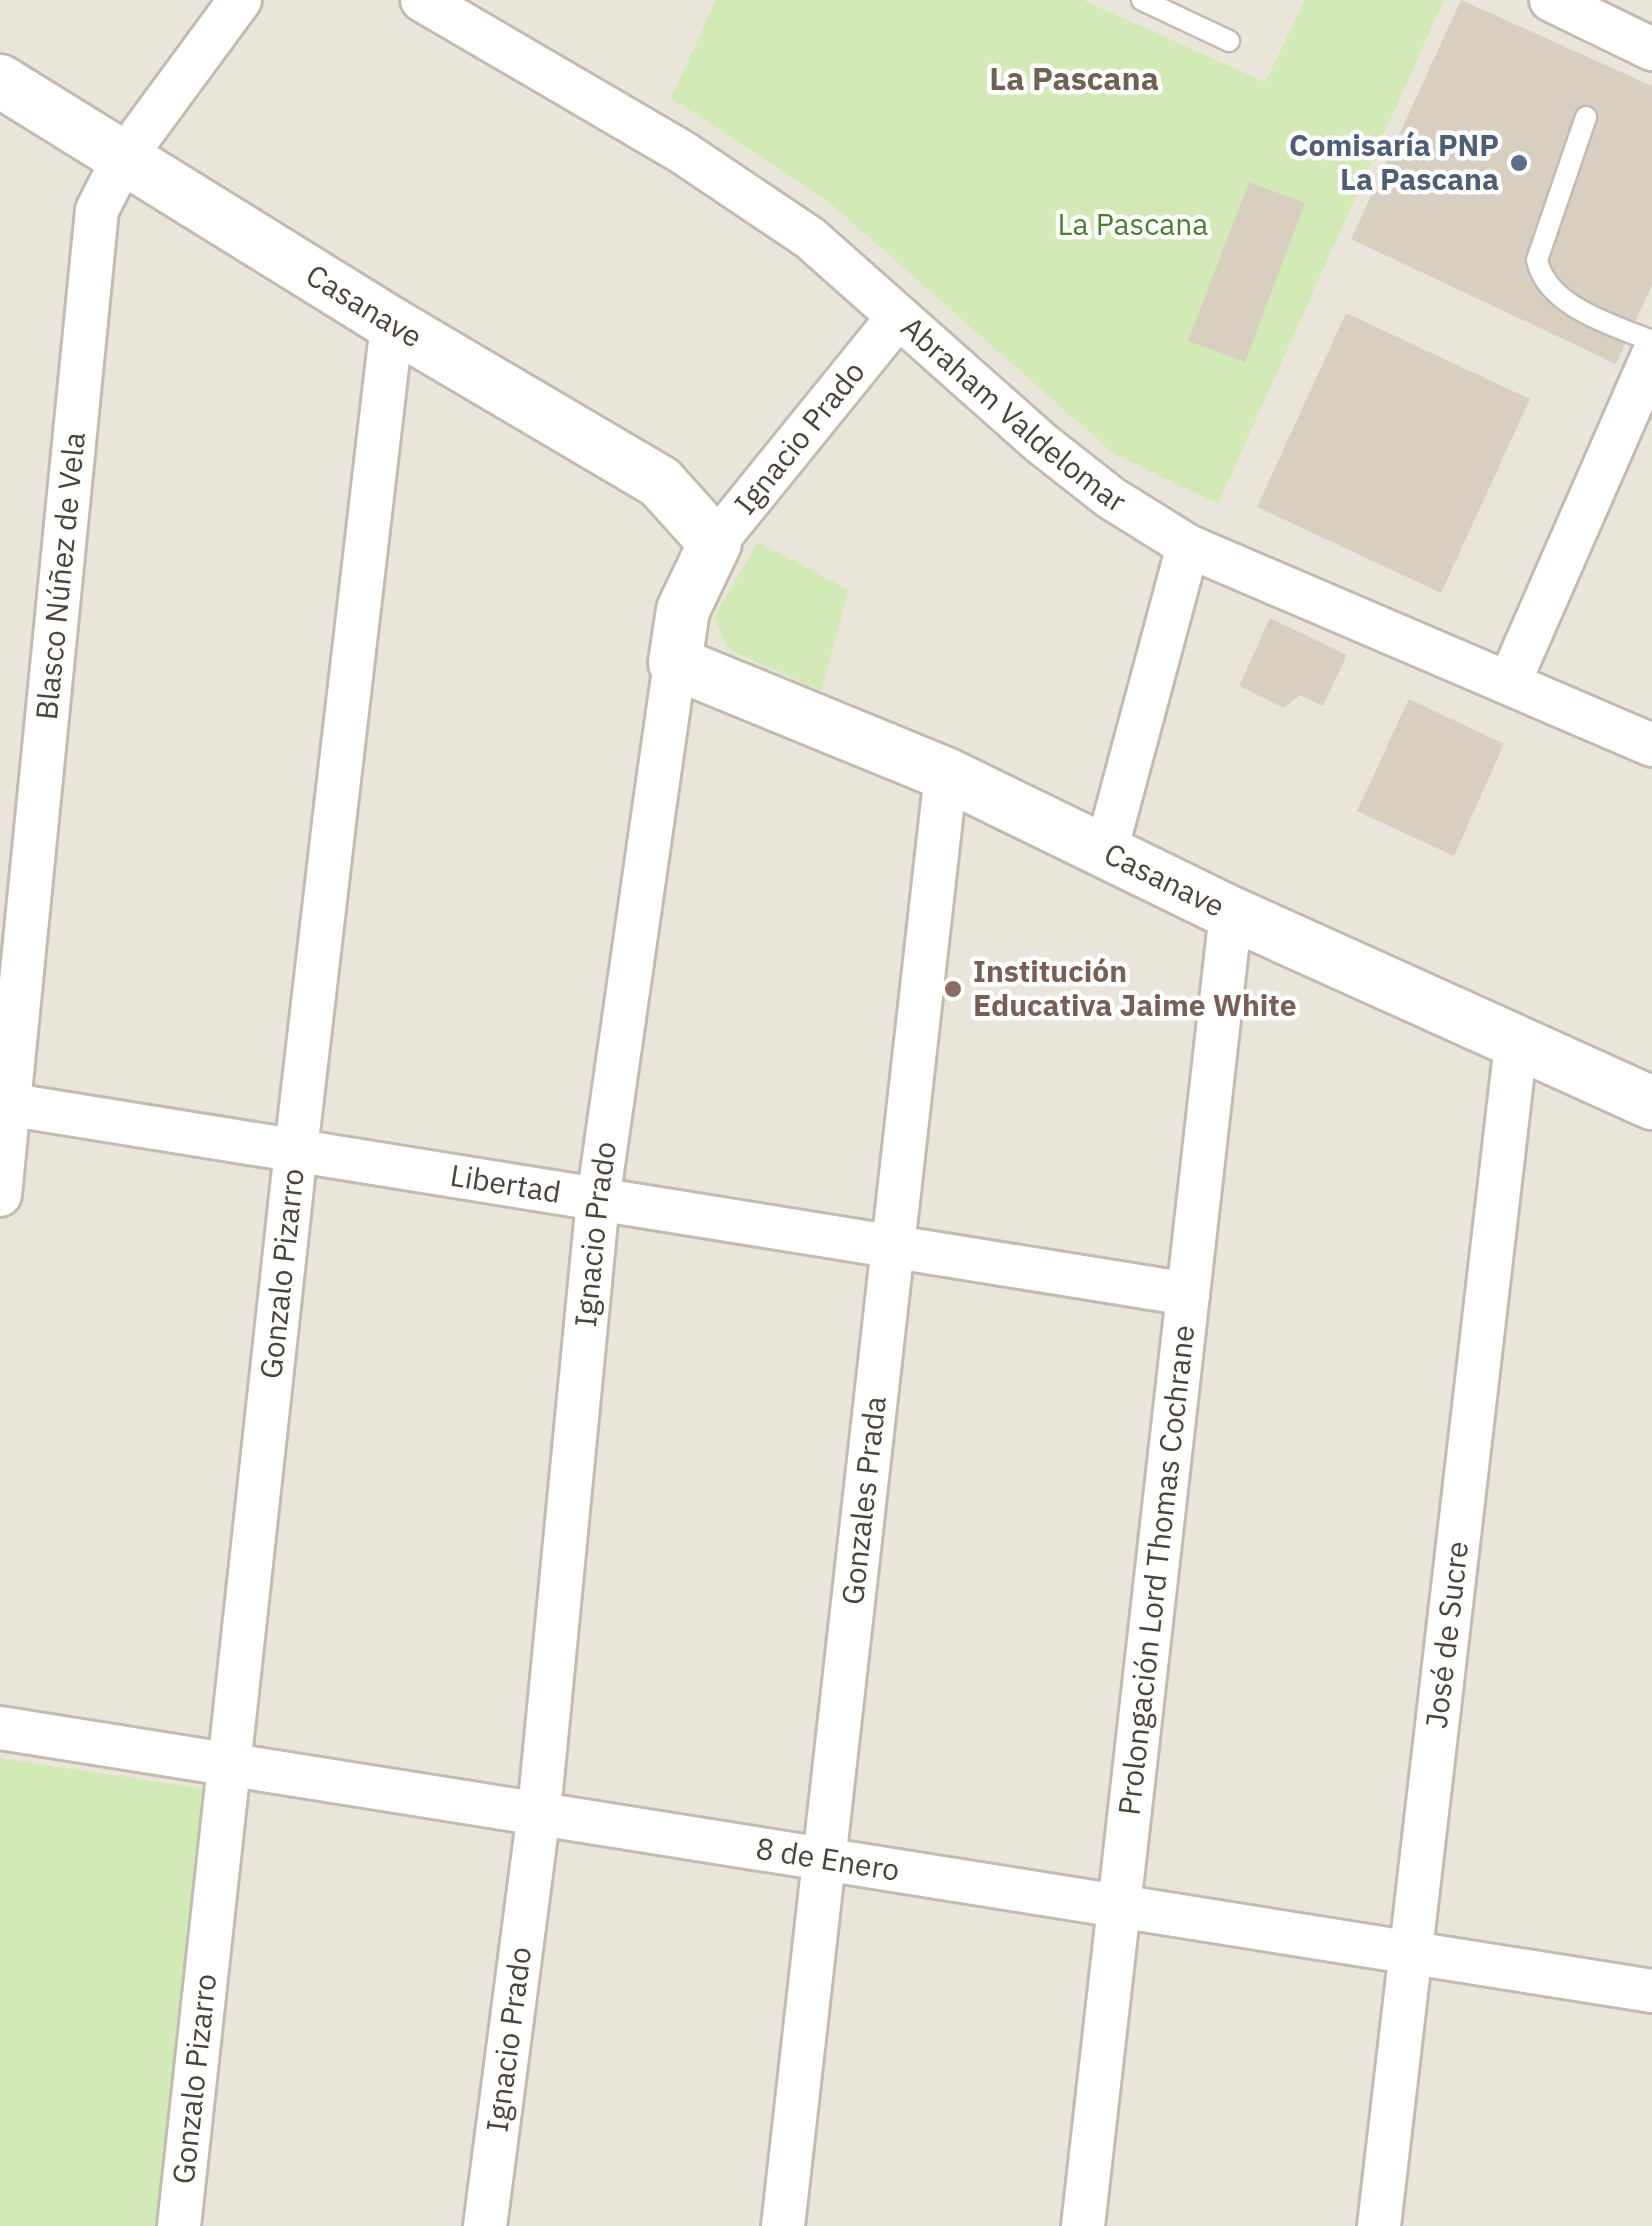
<svg xmlns="http://www.w3.org/2000/svg" width="1652" height="2226" viewBox="0 0 1652 2226" font-family="'IBM Plex Sans',sans-serif">
<rect width="100%" height="100%" fill="#f6f3ec"/>
<path fill="#eae5da" d="M0 0H1652V2226H0Z"/>
<path fill="#d2eab5" d="M716 0H1083L1265 82 1305 0H1444L1218 504 1113 453 829 202 671 98Z
M758 542 849 590 821 691 728 649 714 617Z
M0 1758 211 1790 161 2226H0Z"/>
<path fill="#d8cfc1" d="M1461 0 1652 86V285L1616 364 1351 239Z
M1249 182 1305 203 1245 362 1188 341Z
M1346 313 1530 399 1441 593 1257 507Z
M1270 618 1347 655 1323 706 1300 695 1284 708 1239 686Z
M1409 699 1504 744 1454 856 1357 811Z"/>
<g fill="none" stroke-linecap="round" stroke-linejoin="round">
<g stroke="#c2bbae" stroke-width="25">
<path id="service" d="M1142 0 1229 41
M1586 117 1537 260C1547 307 1613 325 1652 341"/>
</g>
<g stroke="#c2bbae" stroke-width="48">
<g id="minor">
<path id="s1" d="M422 0 682 152 810 238 1041 443 1111 498 1188 546 1652 745"/>
<path d="M1551 0 1652 49"/>
<path id="s2" d="M715 543 898 317"/>
<path d="M1509 683 1652 357"/>
<path d="M1106 851 1188 546"/>
<path id="s3" d="M0 1103 1188 1294"/>
<path id="s4" d="M0 1195 97 210 123 159 240 0"/>
<path id="s5" d="M0 1728 1652 1991"/>
<path id="s6" d="M179 2226 296 1150 392 324"/>
<path id="s7" d="M485 2226 539 1812 598 1200 675 663"/>
<path id="s8" d="M783 2226 946 774"/>
<path id="s9" d="M1083 2226 1231 913"/>
<path id="s10" d="M1379 2226 1516 1044"/>
</g>
</g>
<g stroke="#c2bbae" stroke-width="58">
<g id="tertiary">
<path id="s11" d="M0 81 392 324 660 482 715 543 683 610 675 663 946 774 1231 913 1652 1103"/>
</g>
</g>
<use href="#service" stroke="#fff" stroke-width="20"/>
<use href="#minor" stroke="#fff" stroke-width="42"/>
<use href="#tertiary" stroke="#fff" stroke-width="52"/>
</g>
<circle fill="#5c6f8a" stroke="#fff" stroke-width="4" cx="1519" cy="163" r="10"/>
<circle fill="#8d6e63" stroke="#fff" stroke-width="4" cx="953" cy="989" r="10"/>
<g text-anchor="middle" stroke-width="9" stroke-linejoin="round" paint-order="stroke">
<g font-size="30" font-weight="bold" fill="#4e5e75" stroke="#fff" text-anchor="end">
<text x="1499" y="156">Comisaría PNP<tspan x="1499" dy="34">La Pascana</tspan></text>
</g>
<g font-size="30" fill="#4a7f2a" stroke="#fff">
<text x="1133" y="235">La Pascana</text>
</g>
<g font-size="30" fill="#4b4439" stroke="#fff">
<text dy="10" stroke="none"><textPath href="#s11" startOffset="428">Casanave</textPath></text>
<text dy="10" stroke="none"><textPath href="#s1" startOffset="725">Abraham Valdelomar</textPath></text>
<text dy="10" stroke="none"><textPath href="#s2" startOffset="135">Ignacio Prado</textPath></text>
<text dy="10" stroke="none"><textPath href="#s4" startOffset="622">Blasco Núñez de Vela</textPath></text>
<text dy="10" stroke="none"><textPath href="#s11" startOffset="1518">Casanave</textPath></text>
<text dy="10" stroke="none"><textPath href="#s3" startOffset="512">Libertad</textPath></text>
<text dy="10" stroke="none"><textPath href="#s7" startOffset="998">Ignacio Prado</textPath></text>
<text dy="10" stroke="none"><textPath href="#s6" startOffset="958">Gonzalo Pizarro</textPath></text>
<text dy="10" stroke="none"><textPath href="#s8" startOffset="730">Gonzales Prada</textPath></text>
<text dy="10" stroke="none"><textPath href="#s9" startOffset="660">Prolongación Lord Thomas Cochrane</textPath></text>
<text dy="10" stroke="none"><textPath href="#s10" startOffset="595">José de Sucre</textPath></text>
<text dy="10" stroke="none"><textPath href="#s5" startOffset="838">8 de Enero</textPath></text>
<text dy="10" stroke="none"><textPath href="#s7" startOffset="188">Ignacio Prado</textPath></text>
<text dy="10" stroke="none"><textPath href="#s6" startOffset="148">Gonzalo Pizarro</textPath></text>
</g>
<g font-size="30" font-weight="bold" fill="#785e54" stroke="#fff" text-anchor="start">
<text x="973" y="982">Institución<tspan x="973" dy="34">Educativa Jaime White</tspan></text>
</g>
<g font-size="32" font-weight="bold" fill="#6e6250" stroke="#fff">
<text x="1074" y="90">La Pascana</text>
</g>
</g>
</svg>
